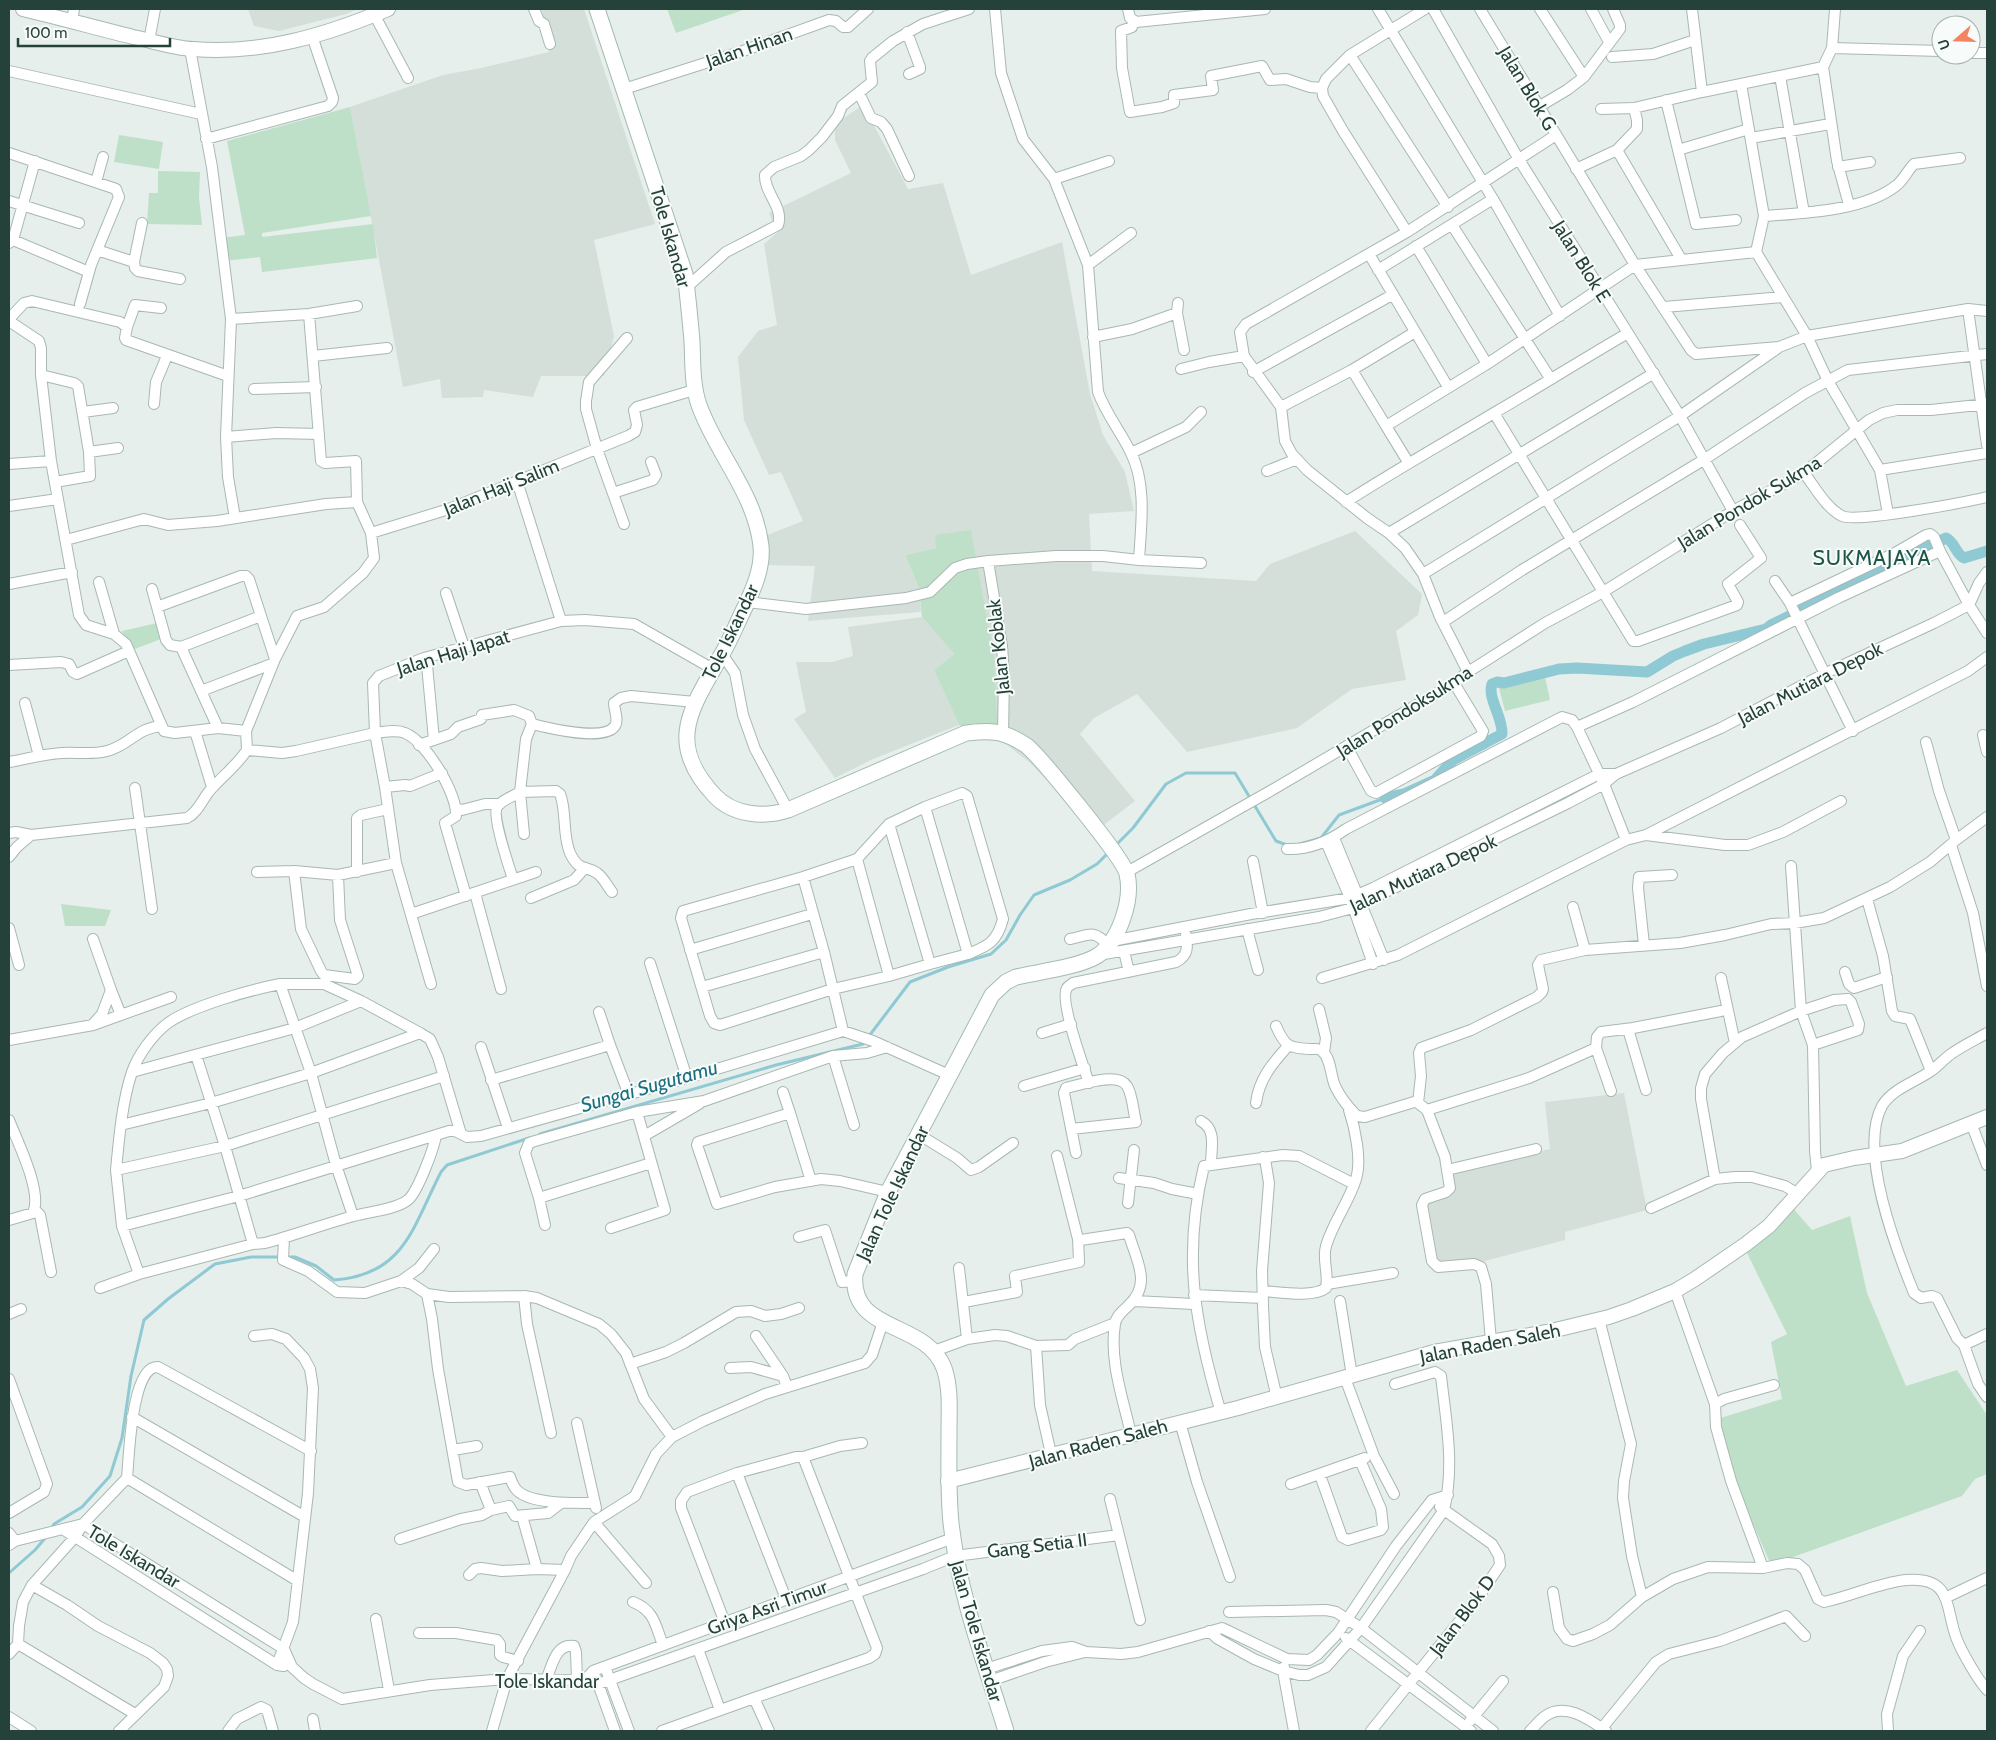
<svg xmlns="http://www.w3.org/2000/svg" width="1996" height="1740" viewBox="0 0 1996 1740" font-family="Cabin,sans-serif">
<rect width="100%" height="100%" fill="#e6efeb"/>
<path fill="#d4dfda" d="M248 9H358L346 14 279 31 254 26Z
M544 9H584L655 224 594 240 614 336 604 376H541L533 397 484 390 483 397 442 398 440 379 403 387 350 107 443 75 481 68 549 52 542 10Z
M863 105 908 189 943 183 971 275 1062 242 1090 394 1103 435 1125 472 1134 511 1089 514 1092 571 1256 581 1270 564 1355 531 1422 594 1418 615 1396 631 1406 680 1352 689 1297 728 1187 752 1137 694 1094 718 1080 734 1135 801 1097 830 1029 762 998 738 936 535V548L905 555 919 588 921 612 808 621 815 566 762 565 757 539 803 521 781 472 769 475 744 420 738 357 758 331 777 325 764 244 777 233 769 213 851 173 835 140V124Z
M922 617 954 654 934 670 959 725 873 759 835 778 794 719 806 712 796 662H832L853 656 848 627Z
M1624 1093 1647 1210 1565 1232V1240L1481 1262 1436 1264 1424 1205 1451 1191V1170L1550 1149 1545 1102Z"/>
<path fill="#bfe0c8" d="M667 9H746L676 33Z
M350 107 371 216 262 233V237L373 224 377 258 262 272 260 257 224 261 221 238 245 235 227 141Z
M119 135 163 142 159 169 114 162Z
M158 171 200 172 199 197 202 225 147 224 149 193H158Z
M971 530 994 658 998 738 959 725 934 670 954 654 922 617 919 588 905 555 936 548 935 535Z
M157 623 161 639 132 650 122 631Z
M1545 677 1550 700 1505 711 1499 688Z
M61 904 111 910 105 926H65Z
M1792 1207 1812 1230 1850 1216 1867 1293 1906 1386 1957 1370 1987 1415V1474L1975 1479 1962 1496 1771 1565 1729 1469 1714 1420 1782 1399 1771 1342 1787 1334 1746 1251Z"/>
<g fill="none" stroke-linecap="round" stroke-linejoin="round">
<path stroke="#8ec9d4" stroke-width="3" d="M1300 844 1321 838 1339 815 1385 798
M1114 847 1133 828 1166 784 1186 773H1235L1276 841 1287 845
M540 1134 776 1065 863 1044 910 982 948 967 991 954 1006 940 1020 915 1034 895 1070 880 1097 864 1108 853
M51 1529 54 1524 82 1507 110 1476 122 1438 131 1376 144 1320 168 1299 215 1264 251 1257H295L316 1266 334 1280C405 1275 413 1226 441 1172L447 1165 529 1138
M9 1573 35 1550 46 1537"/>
<path stroke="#8ec9d4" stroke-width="11" d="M1385 798 1404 794 1435 780 1453 760 1502 734C1503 717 1487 698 1492 684L1497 682 1504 683 1559 669 1577 668 1647 672 1673 656 1685 651 1704 644 1766 629 1771 625 1946 538C1955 542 1955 553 1964 558L1987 551"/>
<g stroke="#a8b8b2" stroke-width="12">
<path id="minor" d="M534 9 539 21 544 24 550 44
M995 9 1001 73 1023 139 1054 179 1088 265 1098 392C1106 414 1121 432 1131 453 1147 485 1141 526 1139 560
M1128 9 1130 18 1136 22 1265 9
M1378 9 1493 199 1560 316
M1433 9 1518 158 1680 416 1733 511
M1480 9 1635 265 1756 252
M1540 9 1584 77
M1591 9 1609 42
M1692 9 1702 92
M374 14 408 78
M1133 21 1132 27 1121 31 1122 68 1130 112 1162 107 1174 103V95L1213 90 1211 76 1262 66 1270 80 1286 79 1310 87 1322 88
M72 22 74 9
M907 32 920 67V69L909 74
M149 41 155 9
M1832 48 1941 51
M190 49 212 167 231 319 226 437 228 477 235 518
M1971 53H1987
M1350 55 1448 207
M1612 57 1653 54 1695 40
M1823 67 1837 161 1849 205
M9 71 201 114
M1780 76 1804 213
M1741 84 1764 216 1756 252 1807 336 1828 381 1880 470 1888 514
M624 89 743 51 829 20 836 21 843 27H848L868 9
M859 93 871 118 881 122 887 129 909 176
M1666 100 1696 224 1736 220
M1540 106 1567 90 1584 77 1620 29V25L1613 9
M1601 109 1634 108 1702 92 1823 67 1832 48 1835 9
M1751 138 1830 124
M206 139 328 106 332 102 333 98 312 36
M1617 150 1637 129V120L1634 108
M1678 150 1749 129
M9 153 116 189 119 197 91 265 80 304
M1838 167 1870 162
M1576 169 1617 150 1681 259
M1054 179 1109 161
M96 182 103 157
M9 201 79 223
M1764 216C1804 213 1865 211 1897 185 1904 179 1908 170 1914 164L1960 158
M1452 225 1550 378
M1407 232 1343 131 1323 96 1322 88 1326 79 1350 55 1425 9
M13 240 35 161
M9 243 13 240 89 272
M1416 246 1487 364
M97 250 134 262 135 268 138 271 180 279
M1369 254 1448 387
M134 262 142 223
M1088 265 1131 233
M1378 270 1493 199
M687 287 726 252 778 225C784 207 764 193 765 175L774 167 801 156 809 150 822 137 838 116 842 106 872 82 870 61 872 58 893 41 923 24 969 9
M1664 307 1783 297
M1968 309 1987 311
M1177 313 1184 350
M9 319 24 303 32 301 120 322 127 327 125 338 126 340 228 376
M231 319 309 314 357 306
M9 321 39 341 41 348V375L51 461 79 615 86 625 114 634
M127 327 135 305 161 308
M1093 337 1132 329 1177 313 1178 303
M313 356 387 348
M1181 369 1209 362 1244 356
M1352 370 1386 426
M1253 372 1392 295
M41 375 74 383 78 386 89 452 90 476 55 482
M254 389 316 387
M154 404 156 382 167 356
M1281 407 1352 370 1415 332
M83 412 113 408
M1494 413 1633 641H1638L1737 605 1738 602 1728 584 1761 558 1740 525
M226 437 276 433 319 434
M89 452 118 448
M1131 453 1186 427 1201 412
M1408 462 1386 426 1487 364 1635 265 1691 350 1696 354 1779 347 1807 336 1968 309 1987 445
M9 464 51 461
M1880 470 1987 453
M1267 471 1297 459
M1804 473C1815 487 1826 508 1842 516 1856 523 1966 502 1987 497
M517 481 561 621
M613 493 653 480 656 475 651 462
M1346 502C1394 471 1444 443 1494 413 1539 387 1583 359 1628 333
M9 506 58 499
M624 524 597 449 586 409V401L589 382 627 338
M371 533 449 509 628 436 635 432 637 425 634 410 637 407 694 390
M1389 533 1654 373
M66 540 144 519 168 525 217 521 326 504 357 502
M988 561 1002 646 1004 675 1003 734
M1423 574 1680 416 1778 348
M241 576H246L249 579 261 616 181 647 170 645 166 640 157 607Z
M1775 581 1790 603 1895 553 1926 535 1930 534 1934 537 1940 551
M99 582 114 634 126 644 164 731 175 733 218 728 246 731
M9 584 72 572
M152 589 157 607
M446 593 464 647
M747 602 806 609 906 598 930 592 955 568 967 564 988 561 1056 556H1103L1139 560 1201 563
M1790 603 1853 731
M261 616 275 659
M1443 622 1522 570 1705 459 1805 393 1848 370 1987 354
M181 647 218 728
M722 654 735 673 743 715 755 749 788 810
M424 658 427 665 434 740
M9 665 61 662 69 664 73 672 77 674 129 651
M1468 672 1440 617 1423 574 1405 548 1389 533 1367 518 1307 470 1292 454 1285 441 1281 407 1244 356 1240 332 1246 324 1407 232 1556 135
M201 691 269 665
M25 703 39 756
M532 724C548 728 604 742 615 726 619 720 614 709 614 703L621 698 631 696 695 702
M1577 727 1633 702 1838 598 1940 551 1969 605 1987 633
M195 731 212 787
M1983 735 1987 752
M1926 742 1939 791 1956 840
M419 745 451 734 458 727 481 719 482 715 514 710 529 716 532 724 526 739 520 792C514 796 501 800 497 807 492 816 509 867 513 879
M1347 747 1371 791 1376 793 1481 736 1483 731 1454 683
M247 750 282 753 296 751 375 733 373 683 379 676 424 658 561 621 585 620 634 624 713 669
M247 750 246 731 275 659 297 616 324 607 363 573 374 558 371 533 357 502 356 461 325 463 321 461 309 314
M9 762C26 759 44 754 62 753 77 752 92 755 107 751 130 745 136 728 162 726
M385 787 405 785 410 786 442 773
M135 788 152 909
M925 807 968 954 930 964
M457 809 462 810 485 804H500
M889 824 930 964 889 976
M9 833 16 832 31 835
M524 834 520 792 556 791 560 794C567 811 562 834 570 853 579 872 585 865 597 873 604 878 607 886 612 892
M1646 835 1968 671 1987 657
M1334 838 1384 960
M1326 842 1350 898 1373 964
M1951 845 1973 913 1987 986
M1287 849C1309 850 1329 841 1346 829L1562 717 1572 720 1577 727 1604 784 1626 840
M9 857 17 847 31 835 187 818C199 812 203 797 212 788 224 775 237 765 247 750
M857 859 889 976 833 989 720 1025 714 1023 710 1016 681 918 683 911 803 877 857 859 889 824 925 807 962 793 967 796 1003 919C997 942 988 946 968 954
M1253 861 1263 913
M1791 866 1801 1011 1813 1045 1815 1151 1817 1171
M294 871 301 929 321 971 324 975 355 979 358 976 340 920 338 875
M257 872 294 871 338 875 396 863
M357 872V818L361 815 388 809
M1127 872 1272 790 1454 683 1468 672 1545 623 1603 592 1733 511 1804 473 1869 420 1883 413 1897 410H1931L1987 404
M803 877 824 952 843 1031
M475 893 501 989
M531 898 574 880 584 869
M1867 899 1883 956 1892 1011 1895 1016 1910 1019 1931 1071
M1573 907 1585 950
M411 914 536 872
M9 928 19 965
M1247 929 1258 970
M93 939 111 990 102 1014 93 1024
M1070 939C1090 935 1093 929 1108 945
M1112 941 1251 914 1332 901 1350 898 1373 888 1599 774H1616
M1644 945 1638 888 1639 877 1672 875
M690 950 812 914
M1124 951 1129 972
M1098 955 1319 917 1353 908 1568 803 1604 784 1616 774 1721 728 1824 674 1934 623 1969 605 1979 583 1987 572
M650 963 687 1078
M1845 972 1849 984 1854 988 1887 977
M1322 978 1398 955 1626 840 1646 835 1725 845H1748L1783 832 1841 801
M1721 978 1735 1043
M280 984H324L361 1001
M431 984 396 863 385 787 375 733C384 732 396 729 405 733 426 741 458 795 456 816L445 823 466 896
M702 987 824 952
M111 990 121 1015
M1319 1009 1326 1038 1324 1052
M599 1012 610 1045
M1276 1026C1285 1047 1289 1048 1311 1049 1315 1049 1319 1048 1322 1051 1332 1059 1330 1077 1336 1088 1341 1098 1349 1108 1357 1116L1365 1117 1414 1102 1418 1103 1427 1110 1445 1157 1447 1170 1536 1149
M1628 1029 1646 1090
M1042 1033 1071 1024
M1987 1033C1975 1040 1962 1046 1951 1054 1944 1059 1938 1066 1931 1071 1915 1082 1892 1089 1882 1106 1858 1151 1896 1249 1914 1293L1921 1298 1932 1296 1937 1298 1957 1338 1964 1345 1978 1384 1987 1397
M9 1040 93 1025 171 997
M481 1047 508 1128
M1596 1048 1611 1091
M196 1055 225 1146 253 1244
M833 1056 867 1053 887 1047
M132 1072 295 1028 361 1001 420 1033
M491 1080 610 1045 629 1095
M1089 1083C1084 1068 1059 1000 1067 988 1068 986 1071 985 1073 983L1176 962C1188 956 1188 947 1186 935
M1024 1086 1085 1068
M783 1092 790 1113
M1256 1103C1259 1079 1272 1064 1288 1046
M1418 1103 1421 1076 1419 1053 1421 1048 1471 1030 1537 997 1542 992 1543 989 1538 965 1541 960 1585 950 1680 943 1725 935 1771 924 1795 923 1824 918 1890 887 1930 862 1956 840 1987 817
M1427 1110 1529 1078 1596 1048 1597 1037 1601 1032 1633 1028 1721 1011
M9 1120C17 1141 43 1192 33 1213
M1201 1121C1217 1130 1211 1147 1211 1164
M1971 1123 1987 1165
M1071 1129 1136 1122C1133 1111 1133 1096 1127 1086 1118 1071 1080 1085 1066 1088L1064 1093 1076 1153
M918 1134 957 1158 971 1170 979 1167 1013 1143
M644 1136 699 1104
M1057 1156 1078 1239 1081 1240 1127 1233 1129 1235C1137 1262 1152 1284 1128 1306 1122 1312 1116 1316 1115 1324 1109 1360 1123 1399 1131 1434
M1263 1157 1265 1159 1269 1183 1262 1271 1263 1306 1265 1347 1277 1398
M651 1163 539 1198 525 1153 529 1143 535 1141 637 1112 704 1101 833 1056 854 1125
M116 1170C119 1139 122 1102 132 1072 138 1055 153 1034 168 1023 192 1006 250 990 280 984L311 1073 211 1103 121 1125
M1447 1170 1450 1188 1446 1192 1425 1199 1422 1205 1432 1261 1438 1267 1474 1264 1481 1267 1486 1284 1491 1341
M1119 1178 1154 1183 1172 1189 1198 1194
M1715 1179 1701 1099V1088L1705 1074 1723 1053 1742 1037 1801 1011 1834 1000 1848 999 1851 1002 1859 1024 1858 1030 1813 1045
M811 1181 790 1113 698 1142 697 1145 717 1204 775 1187 821 1179 840 1181 888 1192
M539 1198 545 1225
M1128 1203 1134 1150
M1651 1208 1715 1179 1735 1177H1752L1785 1186 1798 1194
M353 1216 336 1165 311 1073 420 1033 430 1039 438 1057 461 1134
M9 1220 33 1213 37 1212 40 1215 51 1272
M122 1226 239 1196 449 1131H455L467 1137 481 1136 687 1078 843 1031 873 1041 949 1075
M611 1228 665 1210 637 1112
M799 1237 825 1230 842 1282 854 1281
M284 1238 283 1260 308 1271 337 1292 365 1293 401 1281 419 1268 434 1249
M959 1268 967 1339
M139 1274 122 1226 116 1170 225 1146 444 1076
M401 1281 412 1284 427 1294 449 1297 524 1296 537 1298 599 1324 611 1334 626 1353 644 1399 672 1437
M1327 1284 1393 1273
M100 1288 139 1274 253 1244 265 1243C295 1235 324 1224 354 1216 368 1212 399 1209 409 1199 418 1190 434 1149 436 1135
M1263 1291C1279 1292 1313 1298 1326 1288 1329 1274 1322 1259 1326 1246 1333 1222 1349 1202 1356 1179 1362 1160 1355 1128 1349 1110
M1675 1291 1715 1404 1716 1427 1731 1481 1763 1568
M427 1294 432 1319 438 1369 458 1482 466 1485 510 1477C511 1480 513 1485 515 1488 527 1505 576 1503 595 1503
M1194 1295 1263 1298
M524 1296 527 1324 551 1433
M1134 1301 1194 1304
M1340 1301 1352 1376
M964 1302 1017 1292 1015 1276 1079 1262 1078 1238
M9 1314 21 1309
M1599 1319 1631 1444 1624 1481 1623 1498 1632 1556 1642 1597
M254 1336 272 1334 286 1339 304 1358 310 1369 313 1388 308 1493 293 1622 277 1665
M756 1336 783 1376 787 1387
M1964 1345 1987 1334
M1036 1346 1040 1405 1051 1454
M934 1351 967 1339 995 1335 1007 1336 1036 1346 1068 1345 1075 1339 1115 1323
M630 1364 666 1352 684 1343 736 1312 751 1311 765 1316 781 1314 799 1308
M730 1368 751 1367 783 1376
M1345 1378 1374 1456 1394 1494
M9 1379 47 1484 44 1492 9 1513
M1715 1404 1724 1399 1774 1385
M1221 1413C1195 1325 1182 1256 1204 1166L1283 1155 1299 1156 1354 1184
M132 1417 305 1517
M1180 1422 1197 1482 1230 1577
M577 1423 596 1508
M453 1450 477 1446
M803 1457 840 1446 862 1443
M1320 1475 1342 1537 1348 1540 1381 1530 1383 1527 1381 1509 1360 1460
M127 1478C129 1459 131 1365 158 1367L311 1451
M127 1478 298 1581
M480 1482 491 1510 509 1506 515 1516 548 1513 561 1503
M1291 1484 1365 1458
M1110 1499 1140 1620
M522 1516 537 1569
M594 1522 646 1583
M64 1530 277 1665 284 1666
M9 1533 15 1541
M400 1539 461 1519 482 1515 491 1510
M9 1545 15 1541 83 1524 284 1649 292 1667 304 1678 313 1684 342 1699 430 1685 507 1679 577 1680 598 1684 923 1569 955 1556 1119 1535
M469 1575 475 1569 481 1568 502 1571 537 1569 565 1570
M32 1585 67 1605 98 1626 150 1653 163 1663 167 1669 168 1676 164 1687 119 1731
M1553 1592 1559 1628 1567 1639 1573 1641 1593 1634 1610 1625 1642 1597 1673 1579 1708 1567 1763 1568 1787 1563 1798 1564 1805 1570 1818 1599 1824 1602C1852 1596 1878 1583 1906 1580 1952 1576 1945 1606 1956 1637 1961 1651 1978 1680 1987 1690
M1947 1597 1987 1578
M633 1602C655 1611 655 1625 663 1645
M1229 1612 1326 1610 1336 1612 1361 1628 1493 1731
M376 1619 389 1690
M725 1623 681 1508V1501L687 1492 737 1473
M1209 1631 1218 1639 1254 1659 1283 1671 1299 1675H1308L1326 1667 1361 1628 1444 1510C1455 1466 1446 1421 1441 1376L1435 1372 1395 1384
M419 1633H456L497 1640 500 1644V1655L503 1657 518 1661
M1346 1638 1471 1731
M18 1644 135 1714
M698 1649 720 1710
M9 1654 18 1644 19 1626 23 1602 32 1585 75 1537 83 1524 127 1478
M605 1667 629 1731
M1284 1667 1283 1671 1294 1731
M986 1669 1042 1651 1072 1647 1086 1652 1121 1654 1138 1652 1222 1628 1287 1659 1309 1660 1317 1655 1338 1633 1396 1546 1432 1500 1448 1495
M596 1678 615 1731
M546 1680C552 1667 555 1643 574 1646L576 1652 577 1680
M584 1681 593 1671 953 1538
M990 1681 1045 1662 1085 1652
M754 1698 869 1658 875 1654 877 1648 803 1457H796L737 1473 786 1599
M9 1717 31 1731
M313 1719 315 1731
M1470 1721 1503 1681
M1602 1728 1656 1662 1669 1654 1720 1641 1786 1616 1805 1636
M228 1731 237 1719 261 1707 267 1710 273 1731
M492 1731 507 1679 565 1570 571 1556 594 1522 635 1496 656 1454 672 1437 703 1421 765 1394 865 1363 872 1355 883 1322
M662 1731 754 1698 769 1731
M1371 1731 1478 1598 1500 1565 1499 1556 1492 1544 1440 1507
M1530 1731C1534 1727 1539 1721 1544 1717 1564 1701 1589 1719 1606 1731
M1888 1731 1887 1714 1903 1656 1920 1631"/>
</g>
<g stroke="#a8b8b2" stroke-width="16">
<path id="tertiary" d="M23 9C60 18 97 28 133 37 153 41 173 48 193 49 260 55 327 35 388 9
M948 1481 1238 1408 1434 1352 1547 1332 1609 1317 1632 1309 1675 1291 1695 1279 1746 1244 1769 1226 1824 1165 1854 1158 1902 1151 1987 1117"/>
</g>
<g stroke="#a4bbb3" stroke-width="17">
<path id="secondary" d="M597 9 685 274C688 296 690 319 692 341 693 363 692 385 699 405 716 453 755 493 761 546 763 567 754 588 745 607 737 623 731 639 722 654 692 708 664 742 715 796 733 815 764 818 788 810L966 733C977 732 992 730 1003 734 1010 736 1021 742 1027 746 1042 759 1124 859 1127 874 1133 900 1119 942 1097 956 1079 967 1038 972 1016 977L1006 982 992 995 888 1192 855 1274C849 1334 926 1320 944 1368 951 1388 949 1411 949 1432 949 1462 948 1493 951 1523 959 1595 985 1663 1006 1731"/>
</g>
<use href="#minor" stroke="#fff" stroke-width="10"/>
<use href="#tertiary" stroke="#fff" stroke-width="14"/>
<use href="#secondary" stroke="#fff" stroke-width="15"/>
</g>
<g text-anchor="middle" stroke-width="4" stroke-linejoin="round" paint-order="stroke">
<g font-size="19" fill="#24423a" stroke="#f7fbf9">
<text transform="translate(749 47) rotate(-19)" y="7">Jalan Hinan</text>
<text transform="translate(1528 88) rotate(59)" y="7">Jalan Blok G</text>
<text transform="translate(671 237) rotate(74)" y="7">Tole Iskandar</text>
<text transform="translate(1582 261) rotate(58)" y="7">Jalan Blok E</text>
<text transform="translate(501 487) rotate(-22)" y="7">Jalan Haji Salim</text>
<text transform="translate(1749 502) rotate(-31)" y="7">Jalan Pondok Sukma</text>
<text transform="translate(730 632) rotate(-64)" y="7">Tole Iskandar</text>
<text transform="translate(998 647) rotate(-96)" y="7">Jalan Koblak</text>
<text transform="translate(453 652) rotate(-17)" y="7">Jalan Haji Japat</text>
<text transform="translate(1810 683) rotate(-27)" y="7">Jalan Mutiara Depok</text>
<text transform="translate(1404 711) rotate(-32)" y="7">Jalan Pondoksukma</text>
<text transform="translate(1423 873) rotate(-25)" y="7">Jalan Mutiara Depok</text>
<text transform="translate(892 1193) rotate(-65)" y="7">Jalan Tole Iskandar</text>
<text transform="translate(1490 1343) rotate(-11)" y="7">Jalan Raden Saleh</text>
<text transform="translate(1098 1443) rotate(-15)" y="7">Jalan Raden Saleh</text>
<text transform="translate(1037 1545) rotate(-7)" y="7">Gang Setia II</text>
<text transform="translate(134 1556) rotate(31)" y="7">Tole Iskandar</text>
<text transform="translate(767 1607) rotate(-20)" y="7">Griya Asri Timur</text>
<text transform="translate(1462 1615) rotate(-53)" y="7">Jalan Blok D</text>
<text transform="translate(977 1631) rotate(74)" y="7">Jalan Tole Iskandar</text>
<text x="547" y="1688">Tole Iskandar</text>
</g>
<g font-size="20" font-style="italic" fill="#1c6f80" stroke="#f7fbf9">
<text transform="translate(649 1086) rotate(-16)" y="7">Sungai Sugutamu</text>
</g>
<g font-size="21" letter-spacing="1" fill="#1f5548" stroke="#f7fbf9">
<text x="1872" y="565">SUKMAJAYA</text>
</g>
</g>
<rect width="1996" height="1740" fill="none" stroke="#24423a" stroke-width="20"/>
<g transform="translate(1956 40) rotate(250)"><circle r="24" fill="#f7fbf9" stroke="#a3b1ad"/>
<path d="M0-4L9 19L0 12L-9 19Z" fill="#f4845f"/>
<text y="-8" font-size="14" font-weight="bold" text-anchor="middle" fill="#24423a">U</text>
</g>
<path d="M18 38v8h152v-8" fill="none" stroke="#24423a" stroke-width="2.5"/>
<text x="25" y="38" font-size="15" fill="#24423a" stroke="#f7fbf9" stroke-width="4" paint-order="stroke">100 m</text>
</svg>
